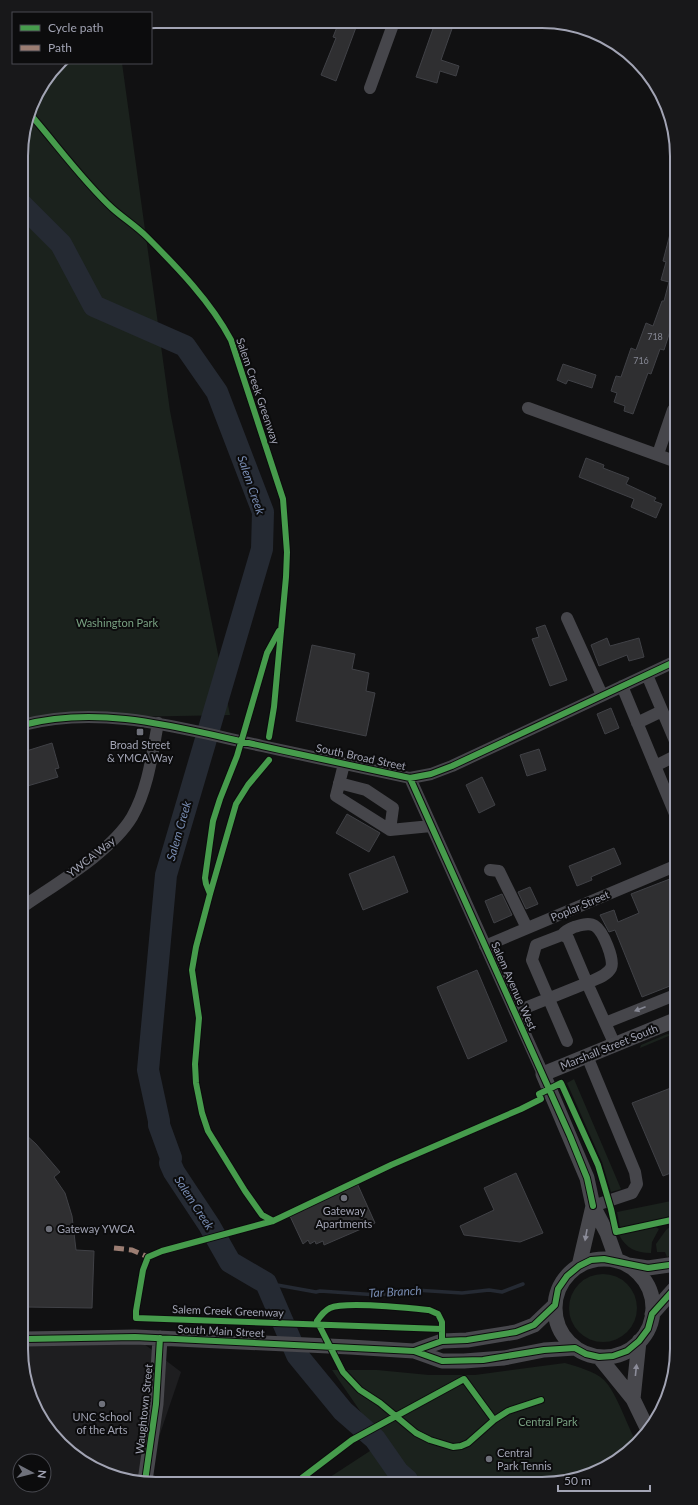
<svg xmlns="http://www.w3.org/2000/svg" width="698" height="1505" viewBox="0 0 698 1505" font-family="Lato,sans-serif">
<rect width="100%" height="100%" fill="#111112"/>
<path fill="#1e1e20" d="M135 1337 181 1372 144 1481H130L67 1450 44 1424 26 1384V1343Z"/>
<path fill="#1b221d" d="M61 63H122L170 411 230 715 23 719 21 147 35 96Z
M667 1034 671 1035 640 1048 641 1045Z
M574 1079 621 1189 611 1192 602 1162 567 1083Z
M676 1200V1215L620 1228 617 1212Z
M676 1222V1253L667 1257 665 1252H657L656 1244 666 1230Z
M654 1226 659 1229 652 1242 651 1253C636 1253 626 1248 619 1235Z
M569 1308a34 34 0 1 1 68 0a34 34 0 1 1-68 0Z
M565 1363C578 1367 594 1371 604 1380 617 1393 627 1426 637 1443L617 1461 577 1479 418 1480 411 1471 382 1443 332 1370H377L429 1375H475Z
M373 1449 396 1480 324 1481Z"/>
<g fill="none" stroke-linecap="round" stroke-linejoin="round">
<path stroke="#252a33" stroke-width="3.5" d="M266 1283 316 1292 320 1291 378 1295 415 1290 462 1293 489 1290 502 1292 523 1284"/>
<path stroke="#252a33" stroke-width="22" d="M22 205 61 244 94 306 185 346 217 392 263 512 262 549 166 875 148 1070 159 1121V1125L171 1158 170 1163 174 1172 209 1225 230 1262 266 1283 297 1355 343 1411 375 1439 398 1472 407 1480"/>
</g>
<path fill="#2f2f31" stroke="#404146" d="M339 22H358L336 81 321 75 336 38 333 37Z
M435 23H454L441 60 459 66 456 76 440 71 437 83 416 77Z
M670 234 673 235V322L664 350 660 349 651 374 648 373 633 414 624 411 625 406 614 402 617 393 611 391 616 376 621 377 631 348 636 350 646 323 653 326 662 301H664L669 282 661 280 666 262 663 261Z
M563 364 596 375 592 388 568 380 566 384 557 380Z
M586 458 604 465 603 468 629 478 626 484 656 498 654 501 662 504 656 518 631 507 634 499 579 477Z
M545 625 567 680 550 686 532 639 539 637 536 628Z
M607 638 610 646 639 638 644 657 629 661 627 655 599 666 591 645Z
M312 645 355 654 352 669 369 673 366 691 375 693 366 736 296 721Z
M611 708 619 728 605 734 597 714Z
M52 743 59 768 55 769 58 777 24 787 23 752Z
M539 749 546 770 527 776 520 755Z
M482 777 495 805 479 813 466 785Z
M347 814 380 833 369 852 336 833Z
M614 848 621 864 591 877 592 880 577 886 569 866Z
M394 856 408 892 363 910 349 874Z
M675 877V984L642 997 615 930 609 932 600 915 614 910 618 922 639 913 631 894Z
M530 887 538 904 526 909 518 892Z
M502 894 512 915 494 923 485 901Z
M477 970 507 1041 468 1059 437 987Z
M676 1086V1171L663 1176 632 1103Z
M25 1134 36 1144 60 1172 54 1177 65 1193 72 1216 76 1250 94 1251 92 1308 25 1307Z
M516 1173 543 1233 520 1242 464 1235 460 1226 494 1210 484 1188Z
M357 1183 375 1223 324 1245 323 1241 316 1244 315 1241 310 1244 308 1240 303 1244 289 1214Z"/>
<g fill="none" stroke-linecap="round" stroke-linejoin="round">
<path stroke="#46464b" stroke-width="12" d="M370 88 394 22
M528 408 674 461
M658 454 673 410
M567 618 602 695
M647 675 675 741
M622 686 675 814
M637 723 662 711
M23 725C103 704 183 729 262 746 311 757 360 767 410 778L431 774 452 766 674 662
M344 764 336 796 390 830 431 826
M655 766 675 756
M410 778 543 1074
M339 783 366 790 393 808 390 830
M490 870 499 871 527 928
M24 906C57 883 111 852 132 817 148 789 152 755 158 723
M562 935C566 930 569 929 574 927 581 925 589 922 595 926 603 931 615 960 611 968 607 976 595 979 587 983L568 938 562 935 536 945 532 960 567 1041
M485 946 675 866
M515 1012 587 983 615 1045
M605 1023 675 995
M587 1056 635 1172 637 1184 632 1193 593 1206"/>
<path stroke="#48484d" stroke-width="15" d="M555 1308a49 49 0 1 1 98 0a49 49 0 1 1-98 0Z
M617 1261 607 1233 593 1206 587 1178 543 1074 675 1020
M628 1265 648 1268 676 1264
M579 1266 593 1206
M652 1314 676 1287
M26 1339 135 1337 350 1347 414 1351 442 1361H464L504 1358 544 1350 575 1348
M414 1351 442 1341 467 1340 516 1332 534 1325 555 1305
M599 1357 633 1399 648 1430
M633 1399 639 1341
M145 1481 156 1404 160 1338"/>
<path stroke="#9b7d72" stroke-width="5" stroke-dasharray="10 5" stroke-linecap="butt" d="M114 1248 132 1250 148 1257"/>
<g stroke="#0c0c0d" stroke-width="8">
<path id="cycleway" d="M30 114C57 145 82 180 112 208 123 218 136 226 147 237 177 267 211 302 231 340L283 499 287 552 286 577 274 707 269 737
M23 725C103 704 183 729 262 746 311 757 360 767 410 778L431 774 452 766 674 662
M269 760 248 785 236 804 210 894 196 947 192 970 199 1018 195 1064 196 1083 202 1113 208 1131 245 1191 262 1215 273 1221
M410 778 570 1136 587 1178 593 1206
M210 894 206 884 205 878 213 821 220 799 237 756 267 653 279 631
M442 1329 136 1318V1311L143 1270 148 1257 162 1251 273 1221 391 1165 521 1109 541 1099 539 1094 561 1083 598 1165 611 1209 616 1232 676 1219
M26 1339 135 1337 414 1351 442 1361 483 1360 544 1350 575 1348 586 1354 599 1357 613 1356 627 1351 639 1341 648 1329 652 1314 676 1287
M414 1351 442 1341 467 1340 516 1332 534 1325 555 1305 558 1289 567 1276 579 1266 591 1260 604 1259 648 1268 676 1264
M494 1420 508 1411 541 1400
M145 1481 156 1404 160 1338
M298 1481 352 1440 464 1379 494 1420 468 1443 461 1446 453 1447 430 1440 416 1433 380 1403 360 1390 343 1372 317 1321C321 1315 324 1311 330 1308 345 1301 410 1308 429 1310L438 1314 442 1322V1341"/>
</g>
<use href="#cycleway" stroke="#469c4c" stroke-width="6"/>
</g>
<defs><path id="oneway-solid" d="M-6-.8H1V-3.2L6.5 0L1 3.2V.8H-6Z"/></defs>
<use fill="#868894" href="#oneway-solid" transform="translate(640 1009) rotate(159)"/>
<g fill="#8c8d9a">
<use href="#oneway-solid" transform="translate(586 1235) rotate(100)"/>
<use href="#oneway-solid" transform="translate(636 1370) rotate(-84)"/>
</g>
<g fill="#6f717b" stroke="#0c0c0d" stroke-width="1.5">
<rect x="136" y="728" width="8" height="8" rx="2"/>
<circle cx="344" cy="1198" r="4"/>
<circle cx="49" cy="1229" r="4"/>
<circle cx="102" cy="1404" r="4"/>
<circle cx="489" cy="1459" r="4"/>
</g>
<g text-anchor="middle" stroke-width="4" stroke-linejoin="round" paint-order="stroke">
<g font-size="9" fill="#858793">
<text x="655" y="340">718</text>
<text x="641" y="364">716</text>
</g>
<g font-size="11" fill="#a2a4b4" stroke="#0c0c0d">
<text transform="translate(258 391) rotate(71)" y="4">Salem Creek Greenway</text>
<text transform="translate(361 757) rotate(12)" y="4">South Broad Street</text>
<text transform="translate(91 857) rotate(-38)" y="4">YWCA Way</text>
<text transform="translate(580 906) rotate(-23)" y="4">Poplar Street</text>
<text transform="translate(514 986) rotate(66)" y="4">Salem Avenue West</text>
<text transform="translate(609 1047) rotate(-22)" y="4">Marshall Street South</text>
<text transform="translate(228 1311) rotate(2)" y="4">Salem Creek Greenway</text>
<text transform="translate(221 1331) rotate(3)" y="4">South Main Street</text>
<text transform="translate(144 1409) rotate(-84)" y="4">Waughtown Street</text>
</g>
<g font-size="11" fill="#78a081" stroke="#0c0c0d">
<text x="117" y="627">Washington Park</text>
<text x="548" y="1426">Central Park</text>
</g>
<g font-size="11" fill="#a2a4b4" stroke="#0c0c0d">
<text x="140" y="749">Broad Street<tspan x="140" dy="13">&amp; YMCA Way</tspan></text>
<text x="344" y="1215">Gateway<tspan x="344" dy="13">Apartments</tspan></text>
<text x="57" y="1233" text-anchor="start">Gateway YWCA</text>
<text x="102" y="1421">UNC School<tspan x="102" dy="13">of the Arts</tspan></text>
<text x="497" y="1457" text-anchor="start">Central<tspan x="497" dy="13">Park Tennis</tspan></text>
</g>
<g font-size="12" font-style="italic" fill="#778bb1" stroke="#0c0c0d">
<text transform="translate(251 485) rotate(71)" y="4">Salem Creek</text>
<text transform="translate(179 831) rotate(-74)" y="4">Salem Creek</text>
<text transform="translate(194 1203) rotate(57)" y="4">Salem Creek</text>
<text transform="translate(395 1292) rotate(-3)" y="4">Tar Branch</text>
</g>
</g>
<path d="M0 0H698V1505H0ZM156 28H542A128 128 0 0 1 670 156V1349A128 128 0 0 1 542 1477H156A128 128 0 0 1 28 1349V156A128 128 0 0 1 156 28Z" fill="#18181a" fill-rule="evenodd"/>
<path fill="none" stroke="#a2a4b4" stroke-width="2" d="M156 28H542A128 128 0 0 1 670 156V1349A128 128 0 0 1 542 1477H156A128 128 0 0 1 28 1349V156A128 128 0 0 1 156 28Z"/>
<rect x="12" y="12" width="140" height="52" fill="#0c0c0d" stroke="#484950"/>
<rect x="20" y="25" width="20" height="6" fill="#469c4c" stroke="#484950"/>
<text x="48" y="32" font-size="12" fill="#a2a4b4">Cycle path</text>
<rect x="20" y="45" width="20" height="6" fill="#9b7d72" stroke="#484950"/>
<text x="48" y="52" font-size="12" fill="#a2a4b4">Path</text>
<g transform="translate(32 1473) rotate(97)"><circle r="19" fill="#0c0c0d" stroke="#484950"/>
<path d="M0-3L7 15L0 10L-7 15Z" fill="#6f717b"/>
<text y="-6" font-size="11" font-weight="bold" text-anchor="middle" fill="#a2a4b4">N</text>
</g>
<path d="M558 1485v6h92v-6" fill="none" stroke="#a2a4b4" stroke-width="2"/>
<text x="564" y="1485" font-size="12" fill="#a2a4b4" stroke="#0c0c0d" stroke-width="3" paint-order="stroke">50 m</text>
</svg>
